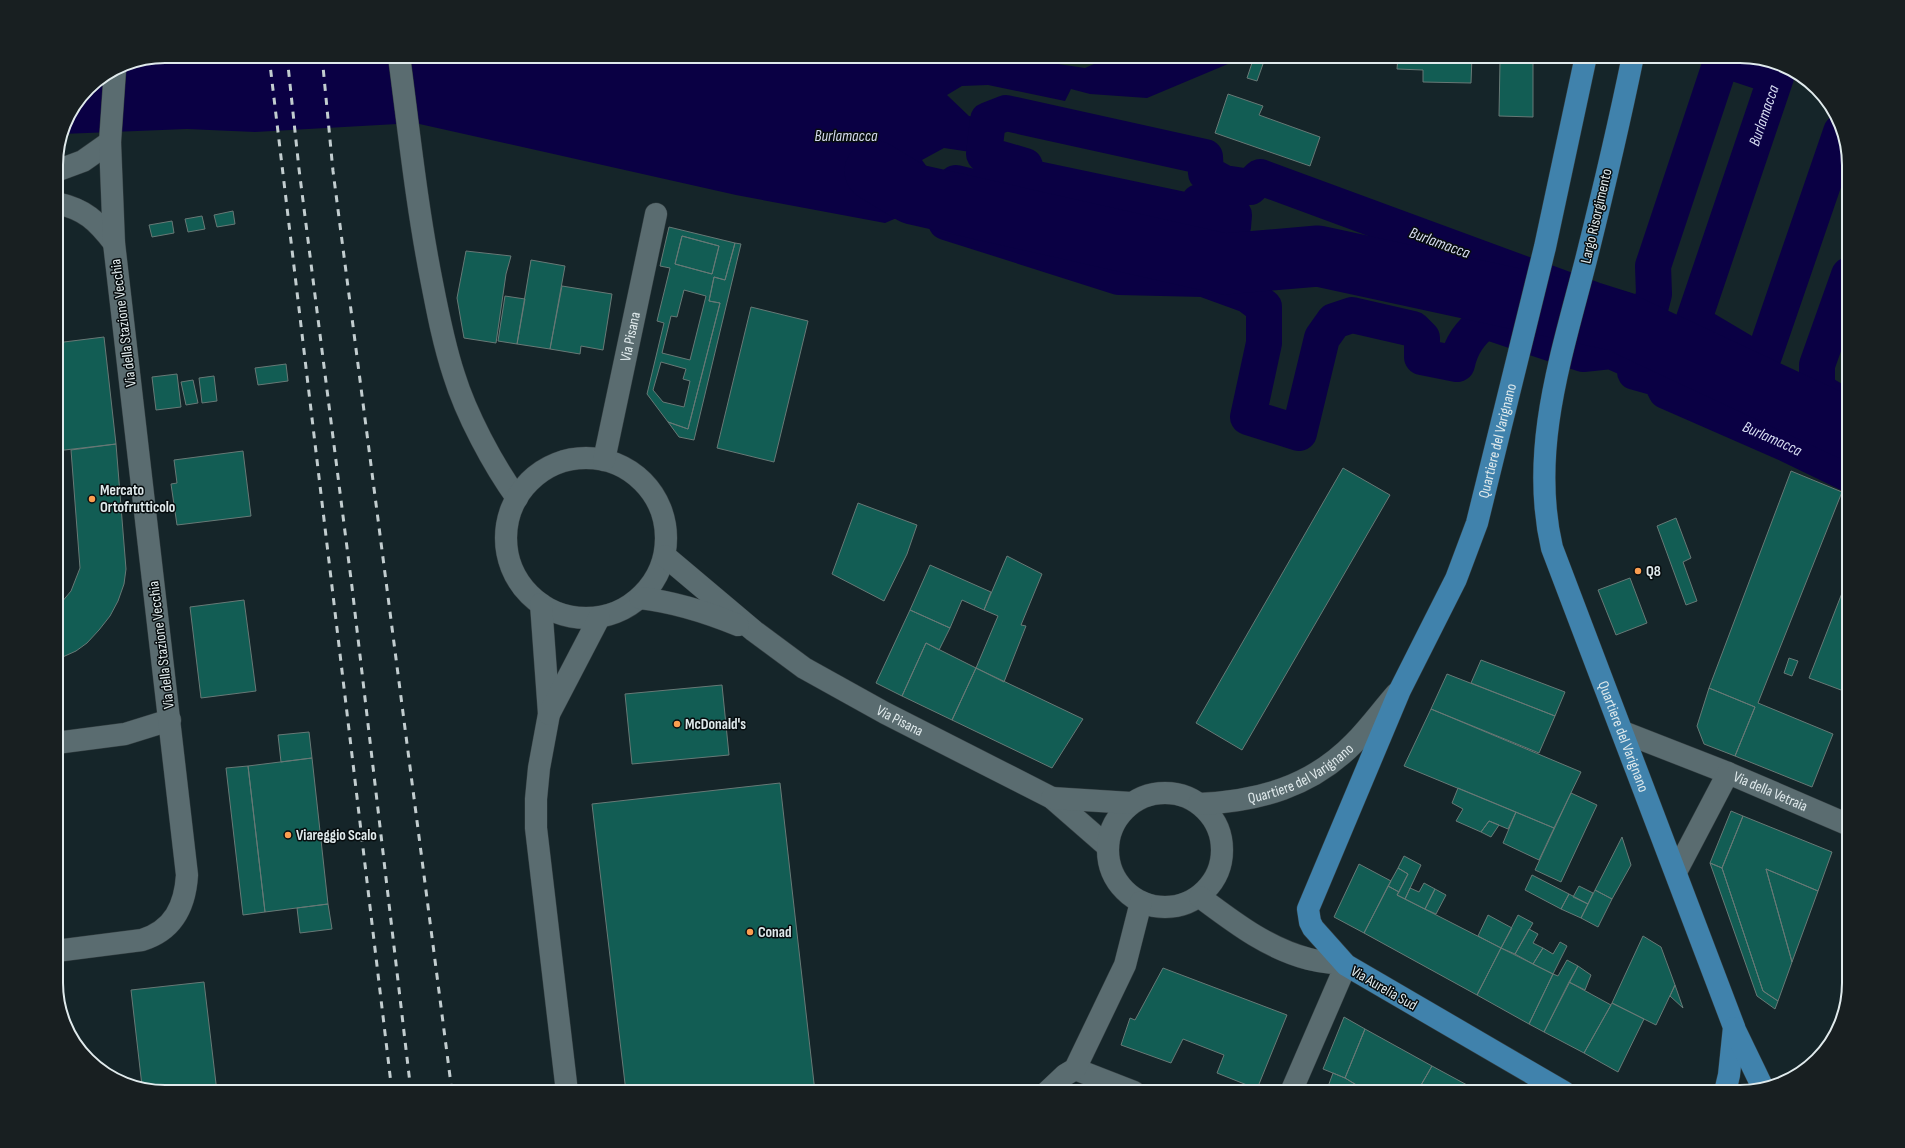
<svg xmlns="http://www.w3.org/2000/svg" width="1905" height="1148" viewBox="0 0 1905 1148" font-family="'Sofia Sans Condensed',sans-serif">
<rect width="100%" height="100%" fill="#152529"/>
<path fill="#0a0044" d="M165 56H1005L1085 68 1112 56H1247L1147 98 1090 94 1071 89 1065 101 988 85 962 86 947 95 969 116 988 120 984 154 944 148 922 160 934 177 956 183 946 222 906 214 885 223 736 195 415 123 255 132 187 129 62 134C69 105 97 77 123 65 135 59 152 59 165 56Z"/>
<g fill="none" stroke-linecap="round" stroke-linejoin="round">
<g stroke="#0a0044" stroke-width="36">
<path id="s1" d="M1841 132 1764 356 1747 354 1693 322 1776 77 1722 59 1653 266 1654 294 1648 317 1594 300 1260 177 1250 187 1224 183 1206 173 1205 157 1006 113 988 120 984 154 1025 166 1023 176 1194 212 1199 202 1234 215 1233 227 1225 237 1209 241 1188 238 956 183 946 222 1119 277 1204 279 1248 295 1264 307V343L1248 417 1299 433 1322 338 1334 321 1352 315 1413 329 1422 338V357L1457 364C1461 345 1470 333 1485 321L1583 354 1611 351 1636 362 1635 372 1660 379 1666 391 1787 444 1849 474"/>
<path d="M1849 275 1817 365V390L1849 409"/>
</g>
<path stroke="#0a0044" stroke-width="61" d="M875 171 913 194 1224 264 1318 256 1618 321 1849 429"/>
</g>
<path fill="#125d54" stroke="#677976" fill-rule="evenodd" d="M1398 56H1472L1471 83 1423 82V70L1397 69Z
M1472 56H1533V117L1499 116 1500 61H1472Z
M1253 60 1263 64 1257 81 1247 78Z
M1228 94 1263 106 1259 115 1320 137 1310 166 1215 133Z
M233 211 235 224 217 227 214 215Z
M202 216 205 229 188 232 185 219Z
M172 221 174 233 152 237 149 225Z
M669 227 735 243 725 280 714 277 709 301 720 303 688 429 668 422 647 394 664 323 657 321 670 268 660 266ZM682 236 719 246 712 274 675 264ZM684 290 706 296 690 360 662 353 671 316 677 317ZM661 362 686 369 683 379 690 381 684 407 663 402 653 390Z
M682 236 719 246 712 274 675 264Z
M735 243 741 244 694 440 679 437 668 422 688 429 720 303 709 301 714 277 725 280Z
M466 251 511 256 506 274 496 343 464 338 457 298Z
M531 260 565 266 550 349 517 344Z
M562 286 612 294 603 350 581 346 580 354 550 349Z
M505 296 525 299 517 344 498 341Z
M751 307 808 321 774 462 717 448Z
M104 337 116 444 56 451V343Z
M286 364 288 381 258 385 255 368Z
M177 374 181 407 156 410 152 377Z
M214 376 217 401 202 403 199 378Z
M193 380 198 403 186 405 181 382Z
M116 444 126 569 124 584 118 601 110 616 99 630 87 643 76 651 56 660V609L71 591 80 568 71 450Z
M243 451 251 516 177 525 171 484 177 483 174 460Z
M1343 468 1390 495 1242 750 1196 723Z
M1791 471 1842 492 1758 703 1833 734 1812 787 1735 756 1755 707 1709 688Z
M858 503 917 525 907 554 884 601 832 574Z
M1676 518 1691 558 1683 562 1697 601 1686 605 1657 526Z
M1007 556 1042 574 1021 625 1026 626 1004 682 976 668 998 616 984 610Z
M930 565 991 592 984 610 962 600 950 628 910 610Z
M1849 575V693L1809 678Z
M1630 578 1647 623 1616 635 1598 590Z
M244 600 256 691 201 698 190 607Z
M910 610 950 628 939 650 926 643 902 696 876 683Z
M926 643 976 668 952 720 902 696Z
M1789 658 1798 661 1792 676 1784 673Z
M1481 660 1565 692 1555 716 1471 683Z
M976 668 1083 719 1052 768 952 720Z
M1447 674 1555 716 1539 753 1431 709Z
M722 685 729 755 632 764 625 694Z
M1709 688 1755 707 1735 756 1704 744 1697 726Z
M1431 709 1581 772 1554 828 1404 766Z
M309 732 312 758 281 762 278 735Z
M312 758 328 904 265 912 248 766Z
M248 766 265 912 243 915 226 768Z
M780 783 815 1092H626L592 804Z
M1458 788 1516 812 1508 829 1489 821 1481 832 1456 821 1463 809 1452 803Z
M1571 793 1597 805 1561 882 1535 870Z
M1731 811 1743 816 1722 868 1710 863Z
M1516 812 1554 828 1539 860 1503 843Z
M1743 816 1832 852 1818 891 1766 869 1792 962 1778 1001 1763 991 1722 868Z
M1489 821 1499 825 1491 837 1481 832Z
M1622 837 1631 865 1612 899 1595 890Z
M1404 856 1421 865 1405 899 1397 895 1408 874 1398 868Z
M1710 863 1722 868 1763 991 1778 1001 1775 1009 1757 996Z
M1359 864 1391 881 1364 933 1334 917Z
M1398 868 1408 874 1399 892 1388 886Z
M1766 869 1818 891 1792 962Z
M1532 875 1569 894 1561 909 1525 890Z
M1424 883 1435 889 1425 909 1405 899 1410 888 1419 892Z
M1388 886 1399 892 1397 895 1501 948 1477 995 1364 933Z
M1579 886 1593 893 1588 904 1573 897Z
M1435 889 1446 895 1436 914 1425 909Z
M1595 890 1612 899 1598 927 1581 918Z
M1569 894 1588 904 1581 918 1561 909Z
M328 904 332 929 300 933 297 908Z
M1488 915 1512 928 1501 948 1478 936Z
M1518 915 1533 923 1515 954 1501 948Z
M1529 929 1538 934 1533 943 1543 948 1533 964 1515 954Z
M1643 936 1661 947 1675 985 1656 1025 1612 1003Z
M1560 942 1567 946 1553 974 1533 964 1543 948 1553 954Z
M1501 948 1553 974 1529 1024 1477 995Z
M1567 960 1578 966 1544 1032 1529 1024 1553 974 1558 976Z
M1578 966 1591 975 1585 990 1569 982Z
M1163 968 1287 1015 1257 1089 1217 1073 1224 1055 1183 1039 1171 1063 1121 1045 1130 1018 1135 1020Z
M56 971 60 994 58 995 56 990Z
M204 982 217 1092H165L142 1086 131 990Z
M1569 982 1611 1005 1584 1053 1544 1032Z
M1675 985 1683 1008 1670 996Z
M1612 1003 1644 1019 1618 1072 1584 1053Z
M1344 1017 1365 1029 1345 1078 1323 1069Z
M1365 1029 1432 1066 1417 1092H1368L1345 1078Z
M1432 1066 1480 1092H1417Z
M1333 1073 1345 1078 1368 1092H1326Z"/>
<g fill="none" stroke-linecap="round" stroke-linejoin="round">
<g stroke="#333e41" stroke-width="23">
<g id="minor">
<path d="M399 56C409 132 417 208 432 283 438 314 444 345 454 375 466 414 493 465 517 498"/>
<path d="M56 171 83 161 110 142"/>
<path d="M56 203C85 209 97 221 114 243"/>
<circle cx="586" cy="538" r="80"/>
<path id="s2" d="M604 460 656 214"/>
<path id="s3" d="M665 556 754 631 804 668 885 713 1052 798 1107 846"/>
<path d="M640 598C675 602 706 612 738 625"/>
<path d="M541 604 549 714 539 768 536 799V828L567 1092"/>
<path d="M549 714 599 618"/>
<path id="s4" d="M1623 732 1728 773 1849 825"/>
<path d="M56 743 125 734 170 720"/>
<circle cx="1165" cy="850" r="57"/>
<path d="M1052 798 1131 803"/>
<path id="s5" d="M1199 804C1259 801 1311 787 1354 743 1369 728 1382 710 1396 694"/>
<path d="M1676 872 1728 773"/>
<path d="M1200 897C1235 923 1267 948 1309 959 1321 962 1334 963 1346 965L1291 1092"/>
<path d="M56 951 142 940C174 930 185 906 187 875L114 243 110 142 115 70"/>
<path d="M1075 1069 1134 1092"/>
<path d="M1047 1092 1065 1075 1075 1069 1125 965 1141 902"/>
</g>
</g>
<g stroke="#333e41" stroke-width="23">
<g id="major">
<path id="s6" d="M1633 56C1619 124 1603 192 1586 260 1562 354 1529 450 1552 548L1734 1027 1729 1075 1725 1092"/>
<path d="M1734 1028 1762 1086"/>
<path id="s7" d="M1564 1092 1346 965 1313 928 1310 922 1308 909 1400 690 1456 579 1477 523 1545 247 1586 56"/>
</g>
</g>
<use href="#minor" stroke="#5a6c70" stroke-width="22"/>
<use href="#major" stroke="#4082ac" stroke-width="22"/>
<path stroke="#c2cdcf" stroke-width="3" stroke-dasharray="7 7" stroke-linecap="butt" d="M269 56 392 1092
M287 56 299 169 352 587 411 1092
M322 56 333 171 452 1092"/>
</g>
<g fill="#fb9e50" stroke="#070d0f" stroke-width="1.5">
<circle cx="92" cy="499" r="4"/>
<circle cx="1638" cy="571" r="4"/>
<circle cx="677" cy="724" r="4"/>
<circle cx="288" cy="835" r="4"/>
<circle cx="750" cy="932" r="4"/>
</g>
<g text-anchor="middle" stroke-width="3" stroke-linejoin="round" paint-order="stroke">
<g font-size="15" fill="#e0eaec" stroke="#070d0f">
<text transform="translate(1596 216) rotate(-77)" y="5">Largo Risorgimento</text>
<text transform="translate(123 323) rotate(-97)" y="5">Via della Stazione Vecchia</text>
<text dy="5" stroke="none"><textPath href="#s2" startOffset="126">Via Pisana</textPath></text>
<text dy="5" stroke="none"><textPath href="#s7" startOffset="828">Quartiere del Varignano</textPath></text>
<text transform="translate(161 645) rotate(-97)" y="5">Via della Stazione Vecchia</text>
<text dy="5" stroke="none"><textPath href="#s3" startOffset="288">Via Pisana</textPath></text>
<text dy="5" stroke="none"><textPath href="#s6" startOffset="704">Quartiere del Varignano</textPath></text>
<text dy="5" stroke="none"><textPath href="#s5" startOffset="108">Quartiere del Varignano</textPath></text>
<text dy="5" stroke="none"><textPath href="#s4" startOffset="159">Via della Vetraia</textPath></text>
<text transform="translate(1384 988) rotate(30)" y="5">Via Aurelia Sud</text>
</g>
<g font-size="15" font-weight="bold" fill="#e0eaec" stroke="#070d0f" text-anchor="start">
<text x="100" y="495">Mercato<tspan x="100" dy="17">Ortofrutticolo</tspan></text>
<text x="1646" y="576">Q8</text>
<text x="685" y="729">McDonald's</text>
<text x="296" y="840">Viareggio Scalo</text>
<text x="758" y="937">Conad</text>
</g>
<g font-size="16" font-style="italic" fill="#d7dcf1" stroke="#070d0f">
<text dy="6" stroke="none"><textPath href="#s1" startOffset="535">Burlamacca</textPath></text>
<text x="846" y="141">Burlamacca</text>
<text transform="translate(1440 242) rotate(20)" y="6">Burlamacca</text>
<text dy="6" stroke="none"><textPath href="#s1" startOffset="3410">Burlamacca</textPath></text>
</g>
</g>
<path d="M0 0H1905V1148H0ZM165 63H1740A102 102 0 0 1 1842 165V983A102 102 0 0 1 1740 1085H165A102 102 0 0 1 63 983V165A102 102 0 0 1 165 63Z" fill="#181f21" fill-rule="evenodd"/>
<path fill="none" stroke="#e0eaec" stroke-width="2" d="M165 63H1740A102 102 0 0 1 1842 165V983A102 102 0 0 1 1740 1085H165A102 102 0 0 1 63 983V165A102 102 0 0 1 165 63Z"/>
</svg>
